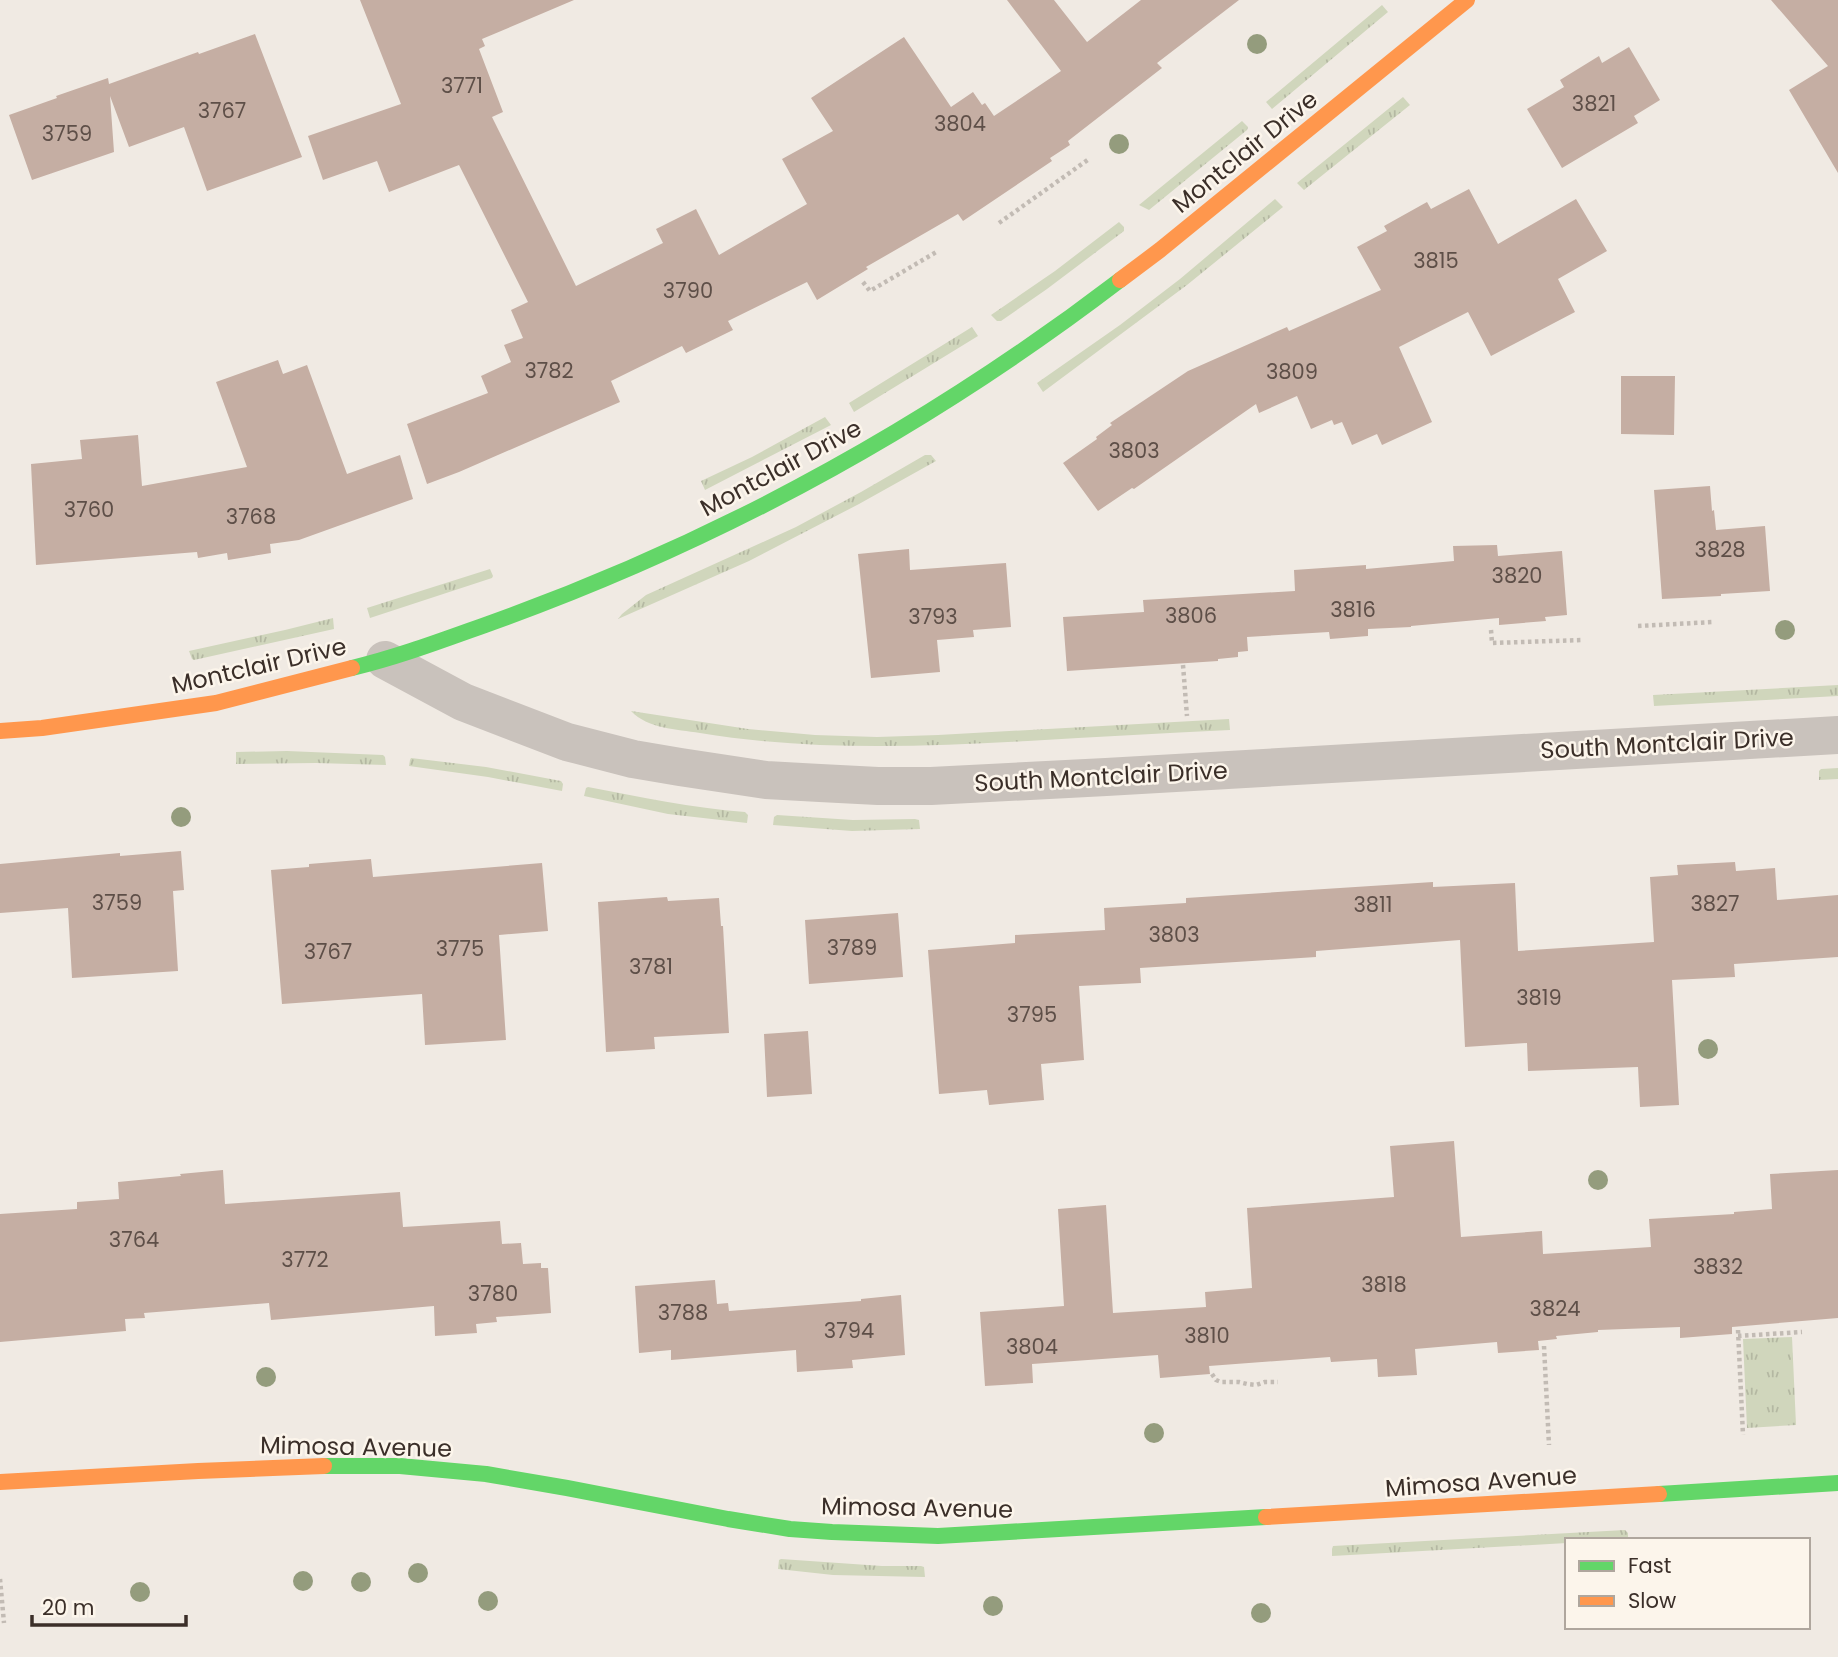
<svg xmlns="http://www.w3.org/2000/svg" width="1838" height="1657" viewBox="0 0 1838 1657" font-family="Poppins,sans-serif">
<defs>
<pattern id="grass-tufts" width="24" height="20" patternUnits="userSpaceOnUse" patternTransform="scale(1.75)"><rect width="24" height="20" fill="#d0d6bc"/><path d="M3 7l-1-3M5 7V3M7 7l1-3M15 17l-1-3M17 17v-4M19 17l1-3" fill="none" stroke="#b4b8a2"/></pattern>
</defs>
<rect width="100%" height="100%" fill="#f0eae3"/>
<path fill="url(#grass-tufts)" d="M1382 5 1388 12 1272 109 1266 102Z
M1403 97 1410 105 1304 190 1297 183Z
M1242 121 1248 127 1247 130 1149 210 1139 205Z
M1275 199 1283 207 1187 285 1043 392 1037 383 1120 325 1180 279Z
M1119 222 1124 227V231L1047 289 1001 321H997L991 315 1055 271Z
M972 327 978 336 854 412 849 403Z
M825 417 831 425 705 490 701 481 752 457Z
M925 455H931L936 461 859 504 749 561 618 619 622 614 646 595 796 527 861 492Z
M490 569 493 576 492 578 370 618 367 608Z
M333 618 334 629 194 660 192 659 189 651 285 630Z
M1838 685V696L1654 706 1653 695Z
M631 711 748 729 815 735 877 737 938 735 1229 719 1230 730C1162 733 1095 737 1028 741 918 747 809 751 700 733 676 729 648 729 631 711Z
M287 751 383 755 385 757 386 765 316 763 236 764V752Z
M411 758 486 767 561 781 563 784 562 791 488 777 409 766 410 760Z
M1838 768V779L1819 780V771L1821 769Z
M588 787C640 797 692 808 745 812L748 815 747 823 668 814 584 796 586 788Z
M777 815 853 820 915 819 919 820 920 829 852 831 773 825 774 817Z
M1792 1337 1796 1425 1747 1428 1743 1339Z
M1625 1530 1628 1533V1540H1567V1543L1332 1556V1549L1333 1546Z
M781 1559 882 1566H921L924 1567 925 1577 833 1575 778 1569 779 1560Z"/>
<path fill="#c5aea3" d="M360 0H574L482 39 485 46 479 49 503 112 492 117 576 286 663 243 656 229 696 209 719 255 807 204 782 159 833 131 811 98 904 37 951 107 973 92 982 105 985 103 994 116 1061 71 1007 0H1054L1087 42 1141 0H1239L1157 63 1162 68 1068 141 1070 145 1050 158 1052 161 963 221 958 214 866 267 868 269 817 300 807 282 728 321 733 330 686 353 682 346 611 381 620 402 459 472 427 484 407 424 488 393 481 376 511 362 504 345 523 338 511 310 528 302 459 165 389 192 377 161 323 180 308 136 401 104Z
M1771 0H1838V173L1789 90 1828 66Z
M255 34 302 157 207 191 184 127 129 147 110 96 114 152 32 180 9 115 57 98 56 96 108 78 109 84 198 52 199 54Z
M1629 47 1660 100 1634 116 1638 123 1562 168 1527 109 1564 87 1560 80 1599 56 1602 63Z
M1469 189 1498 244 1576 199 1607 251 1558 279 1575 312 1491 356 1468 312 1399 347 1432 422 1382 445 1377 434 1352 445 1342 422 1334 425 1332 420 1311 429 1297 396 1259 413 1256 404 1134 489 1132 488 1098 511 1063 463 1097 439 1096 437 1112 425 1110 423 1188 371 1287 327 1289 331 1381 290 1357 247 1387 231 1384 226 1427 202 1431 209Z
M278 360 283 374 307 365 347 474 400 455 413 499 299 540 270 544 271 553 228 560 227 553 198 558 197 552 36 565 31 464 82 459 80 440 138 435 142 486 247 467 216 382Z
M1621 376H1675L1674 435 1621 434Z
M1710 486 1712 511 1714 510 1716 530 1765 526 1770 591 1721 594V596L1662 599 1654 490Z
M1497 545 1498 556 1562 551 1567 615 1545 617 1546 621 1499 625V618L1411 626V627L1368 629V636L1330 639 1329 632 1247 637 1248 651 1238 652V657L1218 659V661L1067 671 1063 617 1144 612 1143 600 1295 591 1294 570 1366 565V569L1454 561 1453 546Z
M909 549 910 570 1006 563 1011 627 973 630 974 637 937 640 940 672 871 678 858 554Z
M181 851 184 890 173 891 178 971 72 978 68 908 0 913V864L120 853V856Z
M371 859 373 877 542 863 548 931 499 935 506 1040 425 1045 422 994 282 1004 271 870 309 867V864Z
M1735 862 1736 871 1775 868 1777 900 1838 895V957L1734 964 1735 977 1672 980 1679 1105 1640 1107 1638 1067 1528 1071 1527 1043 1465 1047 1460 940 1316 951V957L1140 968 1141 983 1079 986 1084 1060 1041 1064 1044 1100 989 1105 987 1090 939 1094 928 950 1015 943V935L1105 930 1104 908 1186 903V898L1433 882V887L1515 883 1518 951 1654 942 1650 877 1678 875 1677 865Z
M667 897 668 901 719 898 721 926H723L729 1033 654 1037 655 1049 606 1052 598 902Z
M898 913 903 977 809 984 805 920Z
M808 1031 812 1094 767 1097 764 1034Z
M1454 1141 1461 1237 1542 1231 1543 1254 1651 1247 1649 1219 1734 1214V1212L1772 1209 1770 1174 1838 1170V1318L1732 1327V1334L1680 1338V1327L1598 1330V1332L1556 1336 1557 1339 1538 1341 1539 1350 1498 1353 1497 1342 1415 1349 1417 1375 1378 1377 1377 1359 1331 1362 1330 1357 1209 1366 1210 1374 1160 1378 1158 1355 1032 1364 1033 1383 985 1386 980 1312 1064 1306 1058 1209 1106 1205 1113 1313 1206 1307 1205 1292 1252 1288 1247 1208 1394 1197 1390 1146Z
M223 1170 225 1204 400 1192 403 1227 500 1221 502 1244 521 1243 523 1264 541 1263V1268H548L551 1313 496 1317 497 1322 476 1324 477 1333 435 1336 434 1306 271 1320 269 1303 144 1313 145 1318 125 1319 126 1331 0 1342V1214L77 1209V1202L119 1199 118 1182 181 1176 180 1174Z
M715 1280 717 1304 728 1303 729 1311 861 1301V1299L901 1295 905 1355 852 1360 853 1368 797 1372 796 1350 671 1360V1350L639 1353 635 1286Z"/>
<g fill="none" stroke-linecap="round" stroke-linejoin="round">
<path stroke="#c2bbb4" stroke-width="4.5" stroke-dasharray="3.5 3.5" stroke-linecap="butt" d="M999 223 1089 159
M863 282 870 291 938 251
M1638 626 1713 622
M1491 630 1492 643 1583 640
M1183 665 1187 716
M1738 1330 1743 1435
M1738 1336 1802 1332
M1544 1346 1549 1445
M1212 1374 1216 1380 1221 1382H1239L1247 1384 1256 1385 1265 1382H1278
M0 1579 4 1623"/>
<path stroke="#c9c2bc" stroke-width="38" d="M385 660 463 702 567 742 633 759 680 767 766 780 820 783 878 786H931L1106 777 1838 735"/>
<path stroke="#63d668" stroke-width="16" d="M352 668C398 657 443 640 488 624 715 543 929 426 1120 280
M324 1466H400L486 1474 567 1488 728 1519 790 1529 832 1532 938 1536 1266 1517
M1659 1494 1838 1483"/>
<path stroke="#ff974d" stroke-width="16" d="M1120 280 1160 250 1467 0
M0 731 42 728 216 703 352 668
M0 1482 198 1471 324 1466
M1266 1517 1659 1494"/>
</g>
<g fill="#949c7d">
<circle cx="1257" cy="44" r="10"/>
<circle cx="1119" cy="144" r="10"/>
<circle cx="1785" cy="630" r="10"/>
<circle cx="181" cy="817" r="10"/>
<circle cx="1708" cy="1049" r="10"/>
<circle cx="1598" cy="1180" r="10"/>
<circle cx="266" cy="1377" r="10"/>
<circle cx="1154" cy="1433" r="10"/>
<circle cx="418" cy="1573" r="10"/>
<circle cx="303" cy="1581" r="10"/>
<circle cx="361" cy="1582" r="10"/>
<circle cx="140" cy="1592" r="10"/>
<circle cx="488" cy="1601" r="10"/>
<circle cx="993" cy="1606" r="10"/>
<circle cx="1261" cy="1613" r="10"/>
</g>
<g text-anchor="middle" stroke-width="5" stroke-linejoin="round" paint-order="stroke">
<g font-size="21" fill="#5e4f48">
<text x="462" y="93">3771</text>
<text x="1594" y="111">3821</text>
<text x="222" y="118">3767</text>
<text x="960" y="131">3804</text>
<text x="67" y="141">3759</text>
<text x="1436" y="268">3815</text>
<text x="688" y="298">3790</text>
<text x="549" y="378">3782</text>
<text x="1292" y="379">3809</text>
<text x="1134" y="458">3803</text>
<text x="89" y="517">3760</text>
<text x="251" y="524">3768</text>
<text x="1720" y="557">3828</text>
<text x="1517" y="583">3820</text>
<text x="1353" y="617">3816</text>
<text x="1191" y="623">3806</text>
<text x="933" y="624">3793</text>
<text x="117" y="910">3759</text>
<text x="1715" y="911">3827</text>
<text x="1373" y="912">3811</text>
<text x="1174" y="942">3803</text>
<text x="852" y="955">3789</text>
<text x="460" y="956">3775</text>
<text x="328" y="959">3767</text>
<text x="651" y="974">3781</text>
<text x="1539" y="1005">3819</text>
<text x="1032" y="1022">3795</text>
<text x="134" y="1247">3764</text>
<text x="305" y="1267">3772</text>
<text x="1718" y="1274">3832</text>
<text x="1384" y="1292">3818</text>
<text x="493" y="1301">3780</text>
<text x="1555" y="1316">3824</text>
<text x="683" y="1320">3788</text>
<text x="849" y="1338">3794</text>
<text x="1207" y="1343">3810</text>
<text x="1032" y="1354">3804</text>
</g>
<g font-size="24" fill="#3b2f29" stroke="#fcf5eb">
<text transform="translate(1245 152) rotate(-39)" y="8">Montclair Drive</text>
<text transform="translate(781 468) rotate(-28)" y="8">Montclair Drive</text>
<text transform="translate(259 666) rotate(-13)" y="8">Montclair Drive</text>
<text transform="translate(1667 744) rotate(-3)" y="8">South Montclair Drive</text>
<text transform="translate(1101 777) rotate(-3)" y="8">South Montclair Drive</text>
<text transform="translate(356 1447) rotate(1)" y="8">Mimosa Avenue</text>
<text transform="translate(1481 1482) rotate(-4)" y="8">Mimosa Avenue</text>
<text transform="translate(917 1508) rotate(1)" y="8">Mimosa Avenue</text>
</g>
</g>
<rect x="1565" y="1538" width="245" height="91" fill="#fcf5eb" stroke="#afa69d" stroke-width="2"/>
<rect x="1579" y="1561" width="35" height="10" fill="#63d668" stroke="#afa69d" stroke-width="2"/>
<text x="1628" y="1573" font-size="21" fill="#3b2f29">Fast</text>
<rect x="1579" y="1596" width="35" height="10" fill="#ff974d" stroke="#afa69d" stroke-width="2"/>
<text x="1628" y="1608" font-size="21" fill="#3b2f29">Slow</text>
<path d="M32 1615v10h154v-10" fill="none" stroke="#3b2f29" stroke-width="3.5"/>
<text x="42" y="1615" font-size="21" fill="#3b2f29" stroke="#fcf5eb" stroke-width="5" paint-order="stroke">20 m</text>
</svg>
